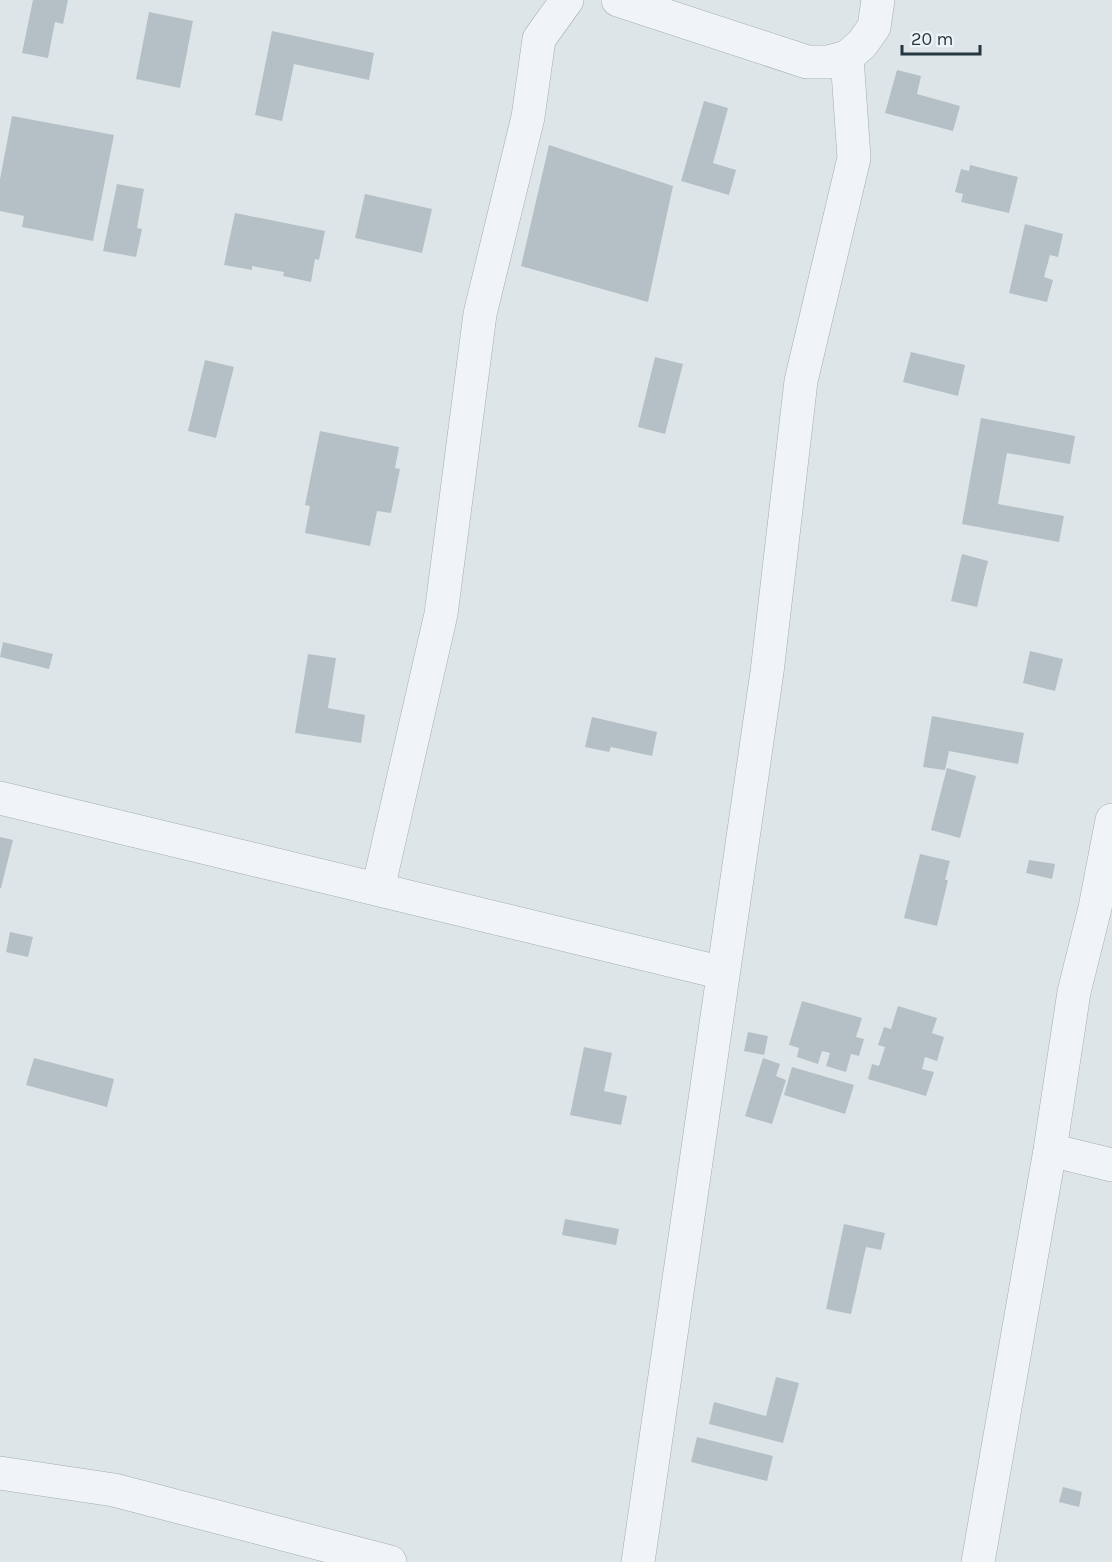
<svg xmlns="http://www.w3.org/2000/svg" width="1112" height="1562" viewBox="0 0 1112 1562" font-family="Karla,sans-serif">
<rect width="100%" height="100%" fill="#dde5e8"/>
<path fill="#b4c0c6" d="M33 0H68L63 24 55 22 48 58 22 53Z
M149 12 193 21 180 88 136 79Z
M272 31 374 53 369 80 294 64 282 121 255 115Z
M897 70 921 76 917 94 960 106 953 131 885 113Z
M704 101 728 108 713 163 736 170 729 195 681 181Z
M12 116 114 135 93 241 22 227 24 216 0 211V179Z
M549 145 673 186 648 302 521 266Z
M970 165 1018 177 1009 213 961 202 963 194 955 192 961 169 969 171Z
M117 184 144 189 137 228 142 229 136 257 103 251Z
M365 194 432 209 422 253 355 238Z
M235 213 325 231 319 260 315 259 311 282 283 276 284 272 252 266V270L224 265Z
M1025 224 1063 234 1058 257 1050 255 1044 277 1053 280 1047 302 1009 293Z
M911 352 965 365 958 396 903 382Z
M655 357 683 364 665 434 638 427Z
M205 360 234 367 216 438 188 431Z
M981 418 1075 436 1070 464 1007 453 998 504 1064 516 1059 542 962 524Z
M320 431 399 447 395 468 400 469 391 513 377 511 370 546 305 533 310 506 305 505Z
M962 554 988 561 977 607 951 601Z
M3 642 53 654 49 669 0 657Z
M1030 651 1063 659 1055 691 1023 683Z
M308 654 336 658 328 708 365 715 361 743 295 733Z
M932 716 1024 733 1018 764 949 751 945 770 923 767Z
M592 717 657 732 652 756 611 747 609 752 585 747Z
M947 768 976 776 960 838 931 830Z
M0 837 13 840 1 888H0Z
M920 854 950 861 945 880H948L937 926 904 918Z
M1029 860 1055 864 1052 879 1026 873Z
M10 932 33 937 28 957 6 952Z
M802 1001 862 1018 856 1037 864 1039 859 1056 851 1054 846 1072 826 1066 830 1053 822 1051 818 1064 797 1057 799 1048 789 1045Z
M898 1006 937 1018 932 1033 944 1037 937 1061 925 1057 922 1069 934 1072 926 1096 868 1079 872 1064 879 1066 885 1047 878 1045 884 1027 891 1029Z
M748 1032 768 1036 764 1055 744 1051Z
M584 1047 612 1053 604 1091 627 1096 621 1125 570 1115Z
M34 1058 114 1079 107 1107 26 1085Z
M763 1058 780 1064 776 1076 786 1080 772 1124 745 1116Z
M792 1067 854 1085 845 1114 784 1095Z
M565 1219 619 1229 616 1245 562 1235Z
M844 1224 885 1233 881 1250 866 1247 851 1314 826 1309Z
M776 1377 799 1383 783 1443 709 1424 714 1402 766 1416Z
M697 1437 773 1456 767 1481 691 1462Z
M1063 1487 1082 1492 1079 1507 1059 1502Z"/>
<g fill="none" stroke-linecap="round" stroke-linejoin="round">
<g stroke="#a2adb2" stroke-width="34">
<path id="minor" d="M618 0 807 62H829L847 57 862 44 874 27 878 0
M0 798 723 973
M378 889 441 614 480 314 528 117 539 39 567 0
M1050 1150 1112 1165
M0 1473 114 1490 390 1562
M638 1562 767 672 801 381 854 158 847 57
M978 1562 1050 1150 1074 992 1095 908 1112 820"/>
</g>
<use href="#minor" stroke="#f0f4f6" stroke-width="33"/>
</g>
<path d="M902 45v9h78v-9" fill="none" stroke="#253740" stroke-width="3"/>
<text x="911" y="45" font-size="18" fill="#253740" stroke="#edf3f6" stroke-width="4.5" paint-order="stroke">20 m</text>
</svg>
